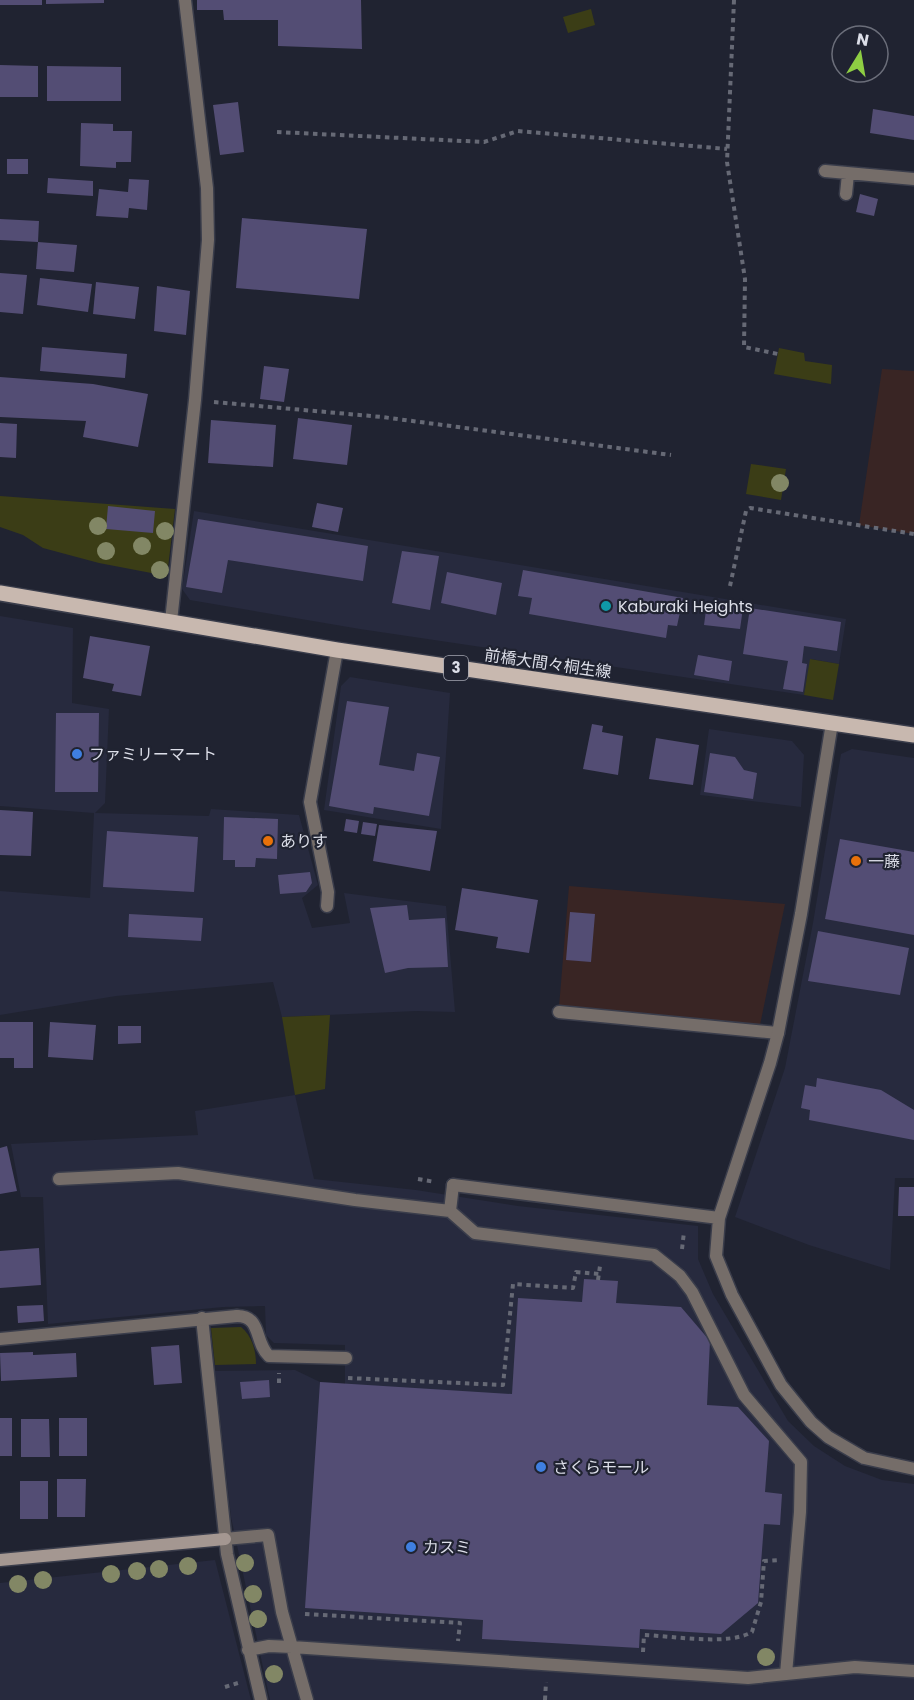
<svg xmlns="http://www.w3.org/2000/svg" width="914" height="1700" viewBox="0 0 914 1700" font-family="Poppins,'Noto Sans JP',sans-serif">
<rect width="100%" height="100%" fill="#202331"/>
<path fill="#272a3e" d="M194 511 846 619 839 664 811 659 804 695 360 629 190 600 182 589Z
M0 616 73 628 72 703 109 709 105 803 95 813 209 816 211 809 299 815 318 885 302 898 312 928 350 923 344 893 446 906 455 1012 416 1011 282 1017 273 982 116 996 0 1015V891L90 898 94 813 0 806Z
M350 677 450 693 441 829 324 810 341 686Z
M709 729 792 741 804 755 801 807 700 795Z
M852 749 914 758V1178H895L890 1270 809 1245 735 1217 785 1068 813 923 841 754Z
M295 1095 314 1179 416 1190 518 1206 698 1226V1259L713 1294 788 1421 814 1446 845 1466 882 1480 914 1484V1700H270L231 1517 215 1371 295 1370 320 1382 345 1384V1345L274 1343 266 1335 265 1306 223 1307 48 1324 43 1197H21L11 1144 198 1135 195 1111Z
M215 1560 251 1700H0V1583Z"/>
<path fill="#392524" d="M882 369 914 371V534L859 525Z
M569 886 785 904 760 1025 559 1007Z"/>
<path fill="#3b3d16" d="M591 9 595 25 568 33 563 17Z
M779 348 804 353 805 361 832 365 831 384 774 374Z
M751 464 786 469 781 500 746 494Z
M0 496 175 509 167 576 99 563 43 548 23 535 0 527Z
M810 659 839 664 833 700 804 695Z
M330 1015 325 1089 295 1095 282 1017Z
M241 1327C252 1336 256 1350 256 1364L215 1365 211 1328Z"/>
<path fill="#534d74" d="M0 0H42V5H0Z
M46 0H104V3L46 4Z
M197 0H361L362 49 278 46V20H224L223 10H197Z
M0 65 38 66V97H0Z
M47 66 121 67V101H47Z
M238 102 244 152 220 155 213 105Z
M873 109 914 116V140L870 133Z
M81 123 113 124V131H132L131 162H116V168L80 166Z
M7 159H28V174H7Z
M48 178 93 181V196L47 193Z
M129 179 149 180 147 210 129 208 128 218 96 216 99 189 128 192Z
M860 194 878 199 874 216 856 212Z
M242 218 367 229 359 299 236 288Z
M0 219 39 221 38 242 0 240Z
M38 242 77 245 74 272 36 269Z
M0 273 27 275 23 314 0 312Z
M40 278 92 284 88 312 37 305Z
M96 282 139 287 135 319 93 314Z
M157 286 190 291 186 335 154 331Z
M42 347 127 354 125 378 40 371Z
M264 366 289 369 284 402 260 399Z
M0 377 93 384 148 394 138 447 83 437 86 421 0 417Z
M298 418 352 425 347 465 293 459Z
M211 420 276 425 273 467 208 463Z
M0 423 17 424 16 458 0 457Z
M317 503 343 508 338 532 312 527Z
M108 506 155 511 153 533 106 529Z
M198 519 368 546 363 581 228 560 222 593 186 587Z
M402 551 439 556 430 610 392 603Z
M523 570 683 598 677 626 668 625 666 638 529 614 532 598 518 596Z
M447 572 502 583 496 615 441 603Z
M707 603 743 608 740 629 704 625Z
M750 608 841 622 837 651 804 646 802 663 807 664 803 692 783 689 788 661 743 654Z
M90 636 150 646 141 696 112 691 114 684 83 678Z
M698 655 732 661 729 681 694 675Z
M347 701 389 707 379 765 414 771 417 753 440 757 429 816 374 807 373 814 329 806Z
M56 713H99L98 792H55Z
M592 724 603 726 602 732 623 736 618 775 583 769Z
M656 738 699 745 693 785 649 779Z
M710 753 735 757 744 770 757 773 753 799 704 792Z
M0 810 33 812 31 856 0 855Z
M224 817 278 819 277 859 256 858 255 867H235V860H223Z
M346 819 359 821 357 833 344 831Z
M363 822 377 824 375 836 361 834Z
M379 825 437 831 430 871 373 861Z
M107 831 198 837 194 892 103 887Z
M840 839 914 852V935L825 919Z
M310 872 312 883 306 892 280 894 278 875Z
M462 888 538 900 529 953 496 948 498 937 455 930Z
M407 905 409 920 445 918 448 967 408 968 385 973 370 908Z
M570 912 595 914 591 962 566 960Z
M129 914 203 918 201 941 128 937Z
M818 931 909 948 900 995 808 981Z
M0 1022H33V1068H14V1058H0Z
M50 1022 96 1025 93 1060 48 1057Z
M118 1026H141V1043L118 1044Z
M817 1078 881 1090 914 1110V1140L809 1120 810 1110 801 1108 805 1085 816 1087Z
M7 1146 17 1191 0 1194V1148Z
M899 1187H914V1216H898Z
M39 1248 41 1285 0 1288V1251Z
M584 1279 618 1281 616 1303 681 1307 710 1341 707 1405 738 1407 769 1441 765 1492 782 1494 780 1525 764 1524 758 1603 721 1634 640 1629 639 1648 482 1639 483 1620 305 1608 320 1382 512 1394 518 1298 582 1302Z
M43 1305 44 1321 18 1323 17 1306Z
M179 1345 182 1383 154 1385 151 1347Z
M33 1352V1355L76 1353 77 1377 1 1381 0 1353Z
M269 1380 270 1397 242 1399 240 1382Z
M0 1418H12V1456H0Z
M59 1418H87V1456H59Z
M21 1419H49L50 1457H21Z
M57 1479H86L85 1517H57Z
M20 1481H48V1519H20Z"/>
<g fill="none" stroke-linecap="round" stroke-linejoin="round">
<g stroke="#3a3d4b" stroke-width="15">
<path id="lane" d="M825 171 914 179
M846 194 848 174
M559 1012 778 1033
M59 1179 178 1173 355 1200 450 1211 475 1233 654 1255 680 1276 692 1292 744 1395 801 1462 800 1512 786 1674
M450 1211 453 1185
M237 1316C262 1316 254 1342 269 1356L346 1358
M202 1318 227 1554 261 1700
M225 1539 268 1535 282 1612 307 1700
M248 1650 269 1646 292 1647 748 1678 855 1667 914 1671"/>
</g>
<g stroke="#3a3d4b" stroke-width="15">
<path id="street" d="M171 621 195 400 208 240 207 188 185 0
M832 723 801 914 778 1033 770 1063 719 1218 716 1256 732 1295 781 1385 811 1422 828 1437 864 1458 914 1469
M327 906 328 892 310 802 337 650
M453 1185 719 1218
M0 1339 237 1316"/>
</g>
<g stroke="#3a3d4b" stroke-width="15">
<path id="secondary" d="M0 1560 225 1539"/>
</g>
<g stroke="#3a3d4b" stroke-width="18">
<path id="primary" d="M0 593 337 650 914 735"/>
</g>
<path stroke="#666975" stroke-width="4" stroke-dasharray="4.5 4.5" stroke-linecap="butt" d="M734 0 727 162 745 279 744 347 778 354
M277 132 484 142 518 131 727 149
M214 402 382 417 671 455
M730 586 746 511 750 508 914 534
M418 1179 435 1182
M682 1249 684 1232
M598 1280 600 1266
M348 1378 503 1385 513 1284 573 1288 576 1272 599 1274
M279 1383V1373
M305 1614 460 1623 458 1641
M643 1652 644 1635C673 1636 728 1646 752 1632L761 1602 764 1561 779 1560
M225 1687 238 1683
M545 1700 546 1682"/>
<use href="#lane" stroke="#756d69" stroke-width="12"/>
<use href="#street" stroke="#756d69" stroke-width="12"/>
<use href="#secondary" stroke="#a49791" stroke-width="12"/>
<use href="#primary" stroke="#c8b8af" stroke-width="15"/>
</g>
<g fill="#828765">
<circle cx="780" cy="483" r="9"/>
<circle cx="98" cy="526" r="9"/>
<circle cx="165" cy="531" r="9"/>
<circle cx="142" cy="546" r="9"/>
<circle cx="106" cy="551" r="9"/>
<circle cx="160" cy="570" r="9"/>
<circle cx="245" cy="1563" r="9"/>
<circle cx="188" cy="1566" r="9"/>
<circle cx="159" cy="1569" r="9"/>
<circle cx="137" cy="1571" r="9"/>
<circle cx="111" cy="1574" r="9"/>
<circle cx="43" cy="1580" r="9"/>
<circle cx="18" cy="1584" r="9"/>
<circle cx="253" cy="1594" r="9"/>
<circle cx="258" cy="1619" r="9"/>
<circle cx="766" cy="1657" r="9"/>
<circle cx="274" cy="1674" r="9"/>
</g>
<circle fill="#0f9aa8" stroke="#202331" stroke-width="2" cx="606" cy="606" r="6"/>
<g fill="#3f7fe0" stroke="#202331" stroke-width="2">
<circle cx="77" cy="754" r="6"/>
<circle cx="541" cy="1467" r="6"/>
<circle cx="411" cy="1547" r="6"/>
</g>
<g fill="#e8710a" stroke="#202331" stroke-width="2">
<circle cx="268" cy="841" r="6"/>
<circle cx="856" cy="861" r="6"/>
</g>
<g text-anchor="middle" stroke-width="4.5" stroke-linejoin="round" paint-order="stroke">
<rect fill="#202331" stroke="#a4a6b1" stroke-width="1.5" x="444" y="656" width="24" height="24" rx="4.5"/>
<g font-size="15" font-weight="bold" fill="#dcdee8">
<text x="456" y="673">3</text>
</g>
<g font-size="16" fill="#dcdee8" stroke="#202331" text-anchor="start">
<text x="618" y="612">Kaburaki Heights</text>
<text x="89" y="760">ファミリーマート</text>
<text x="280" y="847">ありす</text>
<text x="868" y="867">一藤</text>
<text x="553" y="1473">さくらモール</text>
<text x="423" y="1553">カスミ</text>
</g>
<g font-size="16" fill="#dcdee8" stroke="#202331">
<text transform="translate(548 663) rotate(8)" y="6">前橋大間々桐生線</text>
</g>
</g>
<g transform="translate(860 54) rotate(11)"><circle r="28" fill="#202331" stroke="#6b6e7a" stroke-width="1.5"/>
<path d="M0-4.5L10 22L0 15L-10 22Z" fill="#8ece43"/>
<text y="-9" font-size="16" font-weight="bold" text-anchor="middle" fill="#dcdee8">N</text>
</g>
</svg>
